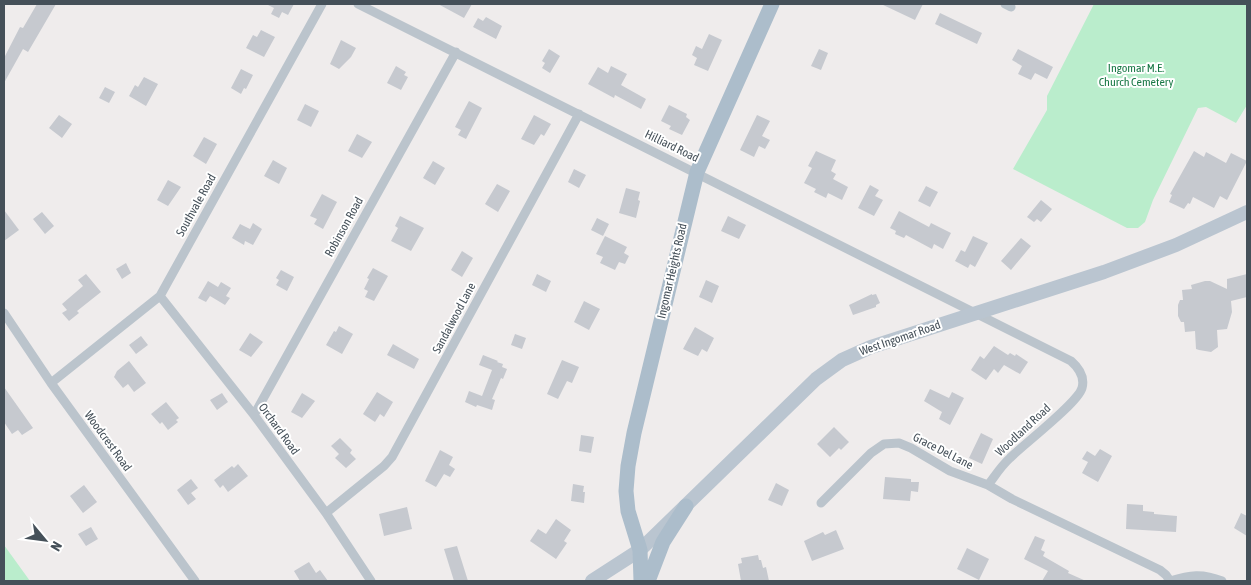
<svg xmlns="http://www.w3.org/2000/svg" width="1251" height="585" viewBox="0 0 1251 585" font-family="'Asap Condensed',sans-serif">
<rect width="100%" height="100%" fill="#efecec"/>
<path fill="#baedcc" d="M1094 4H1247V105L1236 123 1206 107 1198 108 1153 200 1145 222 1138 228H1127L1013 169 1047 110V96Z
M4 545 30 581H4Z"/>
<path fill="#c6c9cf" d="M37 4H56L28 52 23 49 4 83V58L20 27 23 28Z
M266 4H294L288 15 282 12 279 18 271 14 274 8Z
M438 4H472L464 18Z
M881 4H923L915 20Z
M940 13 982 33 977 44 935 24Z
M486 17 502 26 496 39 473 27 478 18 483 21Z
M261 30 275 37 264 57 246 48 253 35 257 37Z
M709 34 722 40 708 71 694 65 697 58 692 55 696 46 702 49Z
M341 40 356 48 351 57 339 69 330 64Z
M549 49 560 56 550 73 542 68 545 63 542 61Z
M819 49 828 53 821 70 811 66Z
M1018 49 1053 67 1047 79 1035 73 1031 80 1018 74 1022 66 1012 60Z
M396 66 406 72 404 75 408 77 401 90 387 83Z
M611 66 627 74 621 85 646 99 641 109 615 95 614 98 588 84 598 67 608 73Z
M241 69 253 75 246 89 244 88 241 94 231 88Z
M144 77 158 84 146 106 129 96 135 85 138 87Z
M105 87 115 92 109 103 99 98Z
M469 101 482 108 466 139 458 135 461 130 455 127Z
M305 104 319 111 311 127 297 120Z
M669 105 687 114 686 117 690 120 682 135 669 129 671 126 661 121Z
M59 115 72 124 62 138 49 128Z
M534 115 551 124 544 136 541 134 534 145 521 139Z
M757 115 770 121 762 136 770 140 765 149 759 146 754 157 740 150Z
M357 134 372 142 362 158 348 151Z
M204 137 217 144 206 164 193 156Z
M816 151 836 160 831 171 836 174 833 179 848 187 842 200 828 193 826 198 814 192 816 189 804 183 812 168 808 166Z
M1194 151 1204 157 1206 152 1226 163 1231 153 1247 161 1227 200 1220 196 1214 208 1193 197 1190 204 1188 203 1184 209 1169 202 1172 195 1170 194Z
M273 160 287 168 279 184 264 176Z
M433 161 445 168 435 185 423 178Z
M574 169 586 175 579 188 568 182Z
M168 180 181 187 168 206 157 200Z
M497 184 510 191 498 212 485 204Z
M870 185 879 190 875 196 883 200 874 216 858 208Z
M926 186 938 192 930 207 918 201Z
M626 188 640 192 638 200 640 201 636 218 619 213Z
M322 194 337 202 323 229 314 224 317 219 310 216Z
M1041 200 1052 209 1041 222 1037 219 1034 222 1027 217Z
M4 210 19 230 4 241Z
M899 211 929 227 931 223 951 233 943 249 934 244 932 249 906 235 904 238 895 234 896 231 890 228Z
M42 212 54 226 45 234 33 219Z
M400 216 424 228 411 251 391 241 398 228 395 226Z
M728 216 746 225 739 239 721 231Z
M597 218 609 224 603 236 591 230Z
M253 223 262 229 253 245 245 241 244 245 232 238 240 224 250 229Z
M605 236 627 247 624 253 629 256 625 264 619 262 615 270 600 263 603 257 596 254Z
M973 236 988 243 975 267 970 264 968 268 955 261 961 250 965 252Z
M1021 238 1031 246 1011 270 1001 261Z
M462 251 473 258 462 277 451 270Z
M126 263 131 273 122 279 116 269Z
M373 268 388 276 374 301 365 297 368 291 364 289 369 279 367 278Z
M281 270 294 277 287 291 276 285 279 280 276 278Z
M86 274 101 292 77 311 79 313 69 321 62 313 67 310 62 304 83 286 78 280Z
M537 274 551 281 546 292 532 285Z
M1247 274V297L1231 301 1232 312 1227 329 1217 330 1218 347 1211 352 1199 350 1196 349 1195 331 1185 332 1184 322H1181L1178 316V305L1180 300H1183L1182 290 1192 289 1191 285 1205 281H1210L1227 289V279Z
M706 280 719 286 712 303 699 297Z
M208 281 218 287 221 282 231 288 226 296 230 298 225 305 210 296 206 302 198 298Z
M872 294V295L876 294 880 303 876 305V307L853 315 849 305Z
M584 301 600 309 589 330 574 322Z
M339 326 353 334 342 354 326 345 334 331 336 332Z
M695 327 714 338 707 352 702 349 698 356 683 349Z
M250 333 263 342 251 357 239 350Z
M515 334 526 338 522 349 511 345Z
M141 336 148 345 136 354 129 345Z
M393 344 419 359 414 369 387 355Z
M994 346 1008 355 1010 353 1015 356 1016 354 1028 362 1020 374 1004 365 998 373 994 369 986 380 971 370 980 356 984 359Z
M483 355 498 361 497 362 503 364 502 367 507 369 503 379 501 378 492 399 495 400 492 410 477 405 476 407 465 402 469 391 482 396 492 370 479 365Z
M562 360 579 367 572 383 567 381 558 399 547 394Z
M129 361 146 383 134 392 128 384 123 388 114 377 117 371Z
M4 387 33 428 22 435 18 430 12 434 4 422Z
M930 389 949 398 952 392 964 398 950 425 939 419 942 412 924 401Z
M377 392 393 402 384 417 380 414 375 422 363 414Z
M222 393 228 402 217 410 210 400Z
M302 393 315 401 302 418 291 412Z
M166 402 179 418 176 420 178 422 168 430 162 422 160 424 151 414Z
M834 427 849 442 841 450 839 448 830 457 817 444Z
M981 433 993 439 982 464 969 458Z
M581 435 594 437 591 453 579 451Z
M340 438 352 450 350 453 356 459 346 468 335 458 339 454 331 446Z
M1100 449 1112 456 1098 482 1082 473 1088 462 1082 459 1087 451 1095 456Z
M440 450 453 457 449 465 455 469 450 477 444 474 436 487 425 481Z
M238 464 248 476 228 492 223 485 220 488 214 480 232 466 234 468Z
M885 477 911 479V482H919L918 492 911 491 910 501 883 499Z
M191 479 198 488 191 493 196 499 188 505 177 490Z
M776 483 789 490 782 506 768 500Z
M573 484 584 486 583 492H585L584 503 571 501Z
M84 485 97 502 83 513 70 496Z
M1127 504 1143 505V511L1154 512V514L1177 516 1176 532 1126 529Z
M407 507 412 529 384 536 379 514Z
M1241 513 1247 516V536L1234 528Z
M556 519 571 530 564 541 567 543 556 559 530 541 538 529 546 534Z
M91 527 98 539 86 546 78 534Z
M836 530 844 549 812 561 804 541 823 532 825 535Z
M1035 536 1045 540 1041 550 1045 552 1043 556 1069 571 1068 573 1086 581H1042L1048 571 1024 559Z
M457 546 468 581H454L444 549Z
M967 548 989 559 979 580 957 569Z
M758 555 759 560H761L763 568 766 567 769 581H741L738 564 742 563 741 558Z
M309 562 316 573 320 570 328 581H300L294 571Z"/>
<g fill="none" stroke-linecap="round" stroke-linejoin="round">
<path stroke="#bbc4cc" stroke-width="9" d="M358 4 1071 361C1079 368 1085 377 1082 388 1078 403 1024 444 1010 458 1001 466 995 476 988 485
M1005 4 1011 7
M160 296 254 415 326 513 371 581
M4 313 51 383 195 581
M51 383 160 296 322 4
M254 415 456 52
M821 503 871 453 884 444 899 443 911 448 950 471 988 485 1012 499 1160 570 1166 575 1170 581
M326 513 384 466 392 457 579 114
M1170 581C1190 575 1202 573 1222 581"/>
<path stroke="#bac5d0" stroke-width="14" d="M592 581 640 550 816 379 842 360 871 347 1104 272 1176 245 1247 212"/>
<path stroke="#acbdcb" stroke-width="15" d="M641 581 640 550 628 511 626 491 628 466 634 433 697 172 772 4
M648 581 663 542 686 506"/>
</g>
<g text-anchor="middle" stroke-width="4" stroke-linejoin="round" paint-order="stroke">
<g font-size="12" fill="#187845" stroke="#fff">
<text x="1136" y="72">Ingomar M.E.<tspan x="1136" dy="14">Church Cemetery</tspan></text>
</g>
<g font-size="12" fill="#455059" stroke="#fff">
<text transform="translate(672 146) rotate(26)" y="4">Hilliard Road</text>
<text transform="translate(196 205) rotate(-61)" y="4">Southvale Road</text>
<text transform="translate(344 227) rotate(-61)" y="4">Robinson Road</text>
<text transform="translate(672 271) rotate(-77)" y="4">Ingomar Heights Road</text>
<text transform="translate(454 318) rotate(-62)" y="4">Sandalwood Lane</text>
<text transform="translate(900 338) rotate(-19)" y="4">West Ingomar Road</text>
<text transform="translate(279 429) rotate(54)" y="4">Orchard Road</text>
<text transform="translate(1023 430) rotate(-43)" y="4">Woodland Road</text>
<text transform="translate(108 441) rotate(54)" y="4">Woodcrest Road</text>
<text transform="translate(943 451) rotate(27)" y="4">Grace Del Lane</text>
</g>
</g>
<rect width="1251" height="585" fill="none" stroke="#455059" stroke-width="10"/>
<g transform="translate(45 540) rotate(119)" stroke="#ffffff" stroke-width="4" paint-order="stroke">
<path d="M0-4L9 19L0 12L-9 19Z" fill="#455059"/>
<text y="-8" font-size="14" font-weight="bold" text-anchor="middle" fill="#455059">N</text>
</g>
</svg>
